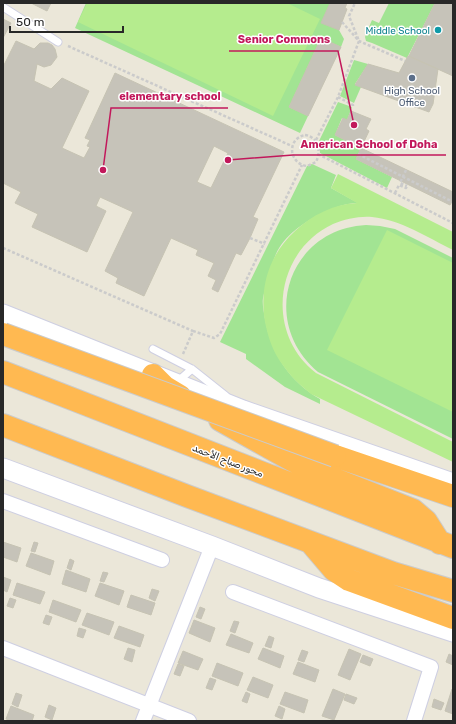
<svg xmlns="http://www.w3.org/2000/svg" width="456" height="724" viewBox="0 0 456 724" font-family="Rubik,'Noto Sans Arabic',sans-serif">
<rect width="100%" height="100%" fill="#ebe7d9"/>
<path fill="#a2e493" d="M86 3H330L339 30 344 39 341 47 321 38 289 107 308 116 300 133 75 28Z
M389 3H435L407 58 372 43 366 41 365 37 366 34 372 20 379 23Z
M354 60 368 64 355 84 361 87 354 103 340 96Z
M338 102 352 107 347 120 342 118 335 135 361 148 356 159 392 177 387 188 320 153 319 141Z
M312 164 336 175 331 188 358 203C344 203 334 208 321 214 304 222 284 236 276 254 273 260 272 268 270 274 268 282 264 290 263 298 262 305 264 312 265 319 271 353 290 382 320 399V404L285 387 246 359V354L220 342 307 166Z
M366 225 380 226 395 229 453 258V439L318 372C258 322 288 229 366 225Z"/>
<path fill="#b5ec8e" d="M87 3H287L320 19 273 116 78 22Z
M338 174 453 232V250C427 237 401 220 372 217 359 216 345 219 333 224 275 251 264 333 316 373L453 442V462L311 394C300 385 290 376 282 364 273 352 268 337 265 322 259 287 269 255 295 231 312 215 334 204 357 203L331 188Z
M387 230 453 263V412L327 350Z"/>
<path fill="#c6c3b9" stroke="#c6c3b3" fill-rule="evenodd" d="M31 3H51L47 11Z
M330 3H347L345 8 347 9 339 30 321 23Z
M435 3H453V76L409 56Z
M3 19 11 23 3 38Z
M321 38 341 47 308 116 289 107Z
M16 41 34 49 40 43H48L52 45 55 49 57 57 51 65 44 67 37 64 34 81 51 89 62 78 89 91 62 148 84 158 90 147 87 146 90 140 85 138 115 73 284 152 253 217 258 219 250 238 241 255 236 253 218 292 212 289 216 280 208 276 214 263 196 255 198 250 171 238 144 296 116 283 118 278 105 271 133 212 100 197 96 206 106 211 87 252 32 227 38 214 15 203 21 192 3 183V67ZM214 146 228 153 211 188 197 182Z
M408 56 438 69 433 104 429 112 355 85 368 64 399 73Z
M351 111 371 119 366 129 369 131 361 148 335 135 343 118 347 120Z
M361 148 453 192V200L450 205 356 159Z
M3 542 21 548 17 562 3 557Z
M34 542 38 543 35 552 31 551Z
M31 553 54 561 50 575 26 566Z
M70 559 74 561 71 570 67 568Z
M66 570 90 579 86 592 62 584Z
M103 572 108 573 104 582 100 581Z
M3 577 11 580 7 592 3 590Z
M17 583 45 592 40 604 13 595Z
M100 583 124 591 119 605 95 596Z
M152 589 159 591 155 601 149 598Z
M131 595 155 603 151 615 127 607Z
M10 598 16 600 13 608 7 606Z
M53 600 81 610 76 622 49 612Z
M200 607 205 609 201 619 196 617Z
M87 613 114 622 109 635 82 625Z
M46 615 52 617 49 625 43 623Z
M194 620 215 628 210 642 189 633Z
M234 621 239 622 235 633 230 631Z
M119 626 144 635 140 647 114 638Z
M79 628 86 630 83 638 77 636Z
M231 634 253 643 249 653 226 645Z
M269 636 274 638 271 648 265 646Z
M128 648 135 650 132 662 124 659Z
M263 648 284 656 280 668 258 659Z
M349 649 361 654 350 680 338 675Z
M302 650 308 652 304 662 298 660Z
M183 651 203 659 198 670 178 663Z
M449 654 453 656V665L446 662Z
M363 655 373 659 370 666 360 662Z
M298 662 319 670 315 682 293 674Z
M217 663 243 673 238 686 212 676Z
M178 664 184 666 180 676 174 674Z
M253 677 273 685 268 698 247 690Z
M210 678 216 680 212 690 206 688Z
M333 689 345 694 334 720 322 716Z
M452 689H453V714L445 711Z
M246 692 250 694 247 703 242 701Z
M285 692 308 700 304 713 280 704Z
M16 693 22 695 18 707 12 704Z
M346 694 357 698 354 704 344 700Z
M434 699 444 703 441 710 432 707Z
M49 705 56 708 52 720 45 717Z
M11 706 34 715 32 721H12L6 719Z
M279 706 285 709 282 719 275 716Z"/>
<g fill="none" stroke-linecap="round" stroke-linejoin="round">
<g stroke="#cecfe2" stroke-width="9">
<path id="lane" d="M3 7 58 42
M153 349 192 369 226 396
M177 382 192 369"/>
</g>
<g stroke="#cecfe2" stroke-width="16">
<path id="street" d="M3 501 162 560
M233 592 431 667 414 721
M3 648 189 721
M143 721 212 546"/>
</g>
<g stroke="#cecfe2" stroke-width="21">
<path id="secondary" d="M3 314 243 410 453 483
M3 468 212 546 319 588 453 632"/>
</g>
<g stroke="#cbcbcb" stroke-width="24">
<path id="highway" d="M3 372 453 547
M153 375 165 387 180 396
M220 420 286 457 309 469 413 510 426 521 440 543
M3 425 187 496 393 573 453 591
M335 456 453 496
M311 543 334 570 349 580 453 618"/>
</g>
<path stroke="#cbcbcb" stroke-width="2.5" stroke-dasharray="3 2" stroke-linecap="butt" d="M342 22 359 41 405 61
M68 46 292 146
M338 97 353 105V106
M305 135C319 137 321 152 316 162L307 166C289 164 286 139 305 135Z
M316 140 338 97 359 41 349 16 355 3
M318 154 453 223
M358 154 453 202
M406 170 400 183 407 186
M395 193 399 185 406 188 407 186
M250 238 265 244
M3 248 193 331
M183 354 193 331 214 338 220 334 302 165"/>
<use href="#lane" stroke="#fff" stroke-width="7"/>
<use href="#street" stroke="#fff" stroke-width="14"/>
<use href="#secondary" stroke="#fff" stroke-width="19"/>
<use href="#highway" stroke="#ffb951" stroke-width="22"/>
<g stroke="#cbcbcb" stroke-width="24" stroke-linecap="butt">
<path id="highway-bridge" d="M3 334 335 456"/>
</g>
<use href="#highway-bridge" stroke="#ffb951" stroke-width="22"/>
</g>
<circle fill="#0f9aa8" stroke="#fff" stroke-width="1.5" cx="438" cy="30" r="4"/>
<circle fill="#5c6f8a" stroke="#fff" stroke-width="1.5" cx="412" cy="78" r="4"/>
<g text-anchor="middle" stroke-width="3" stroke-linejoin="round" paint-order="stroke">
<g font-size="10" fill="#0d838f" stroke="#fff" text-anchor="end">
<text x="430" y="34">Middle School</text>
</g>
<g font-size="10" fill="#4e5e75" stroke="#fff">
<text x="412" y="94">High School<tspan x="412" dy="12">Office</tspan></text>
</g>
<g font-size="10" fill="#282828" stroke="#fff">
<text transform="translate(228 460) rotate(21)" y="4">محور صباح الأحمد</text>
</g>
</g>
<path fill="none" stroke="#c2185b" stroke-width="1.5" d="M354 125L338 51H229M103 170L111 108H228M228 160L293 155H446"/>
<g fill="#c2185b" stroke="#fff" stroke-width="1.5">
<circle cx="354" cy="125" r="4"/>
<circle cx="103" cy="170" r="4"/>
<circle cx="228" cy="160" r="4"/>
</g>
<g font-size="11" text-anchor="middle" font-weight="bold" fill="#c2185b" stroke="#fff" stroke-width="3" stroke-linejoin="round" paint-order="stroke">
<text x="284" y="43">Senior Commons</text>
<text x="170" y="100">elementary school</text>
<text x="369" y="148">American School of Doha</text>
</g>
<rect width="456" height="724" fill="none" stroke="#282828" stroke-width="8"/>
<path d="M10 26v6h113v-6" fill="none" stroke="#282828" stroke-width="2"/>
<text x="16" y="26" font-size="12" fill="#282828" stroke="#ffffff" stroke-width="3" paint-order="stroke">50 m</text>
</svg>
